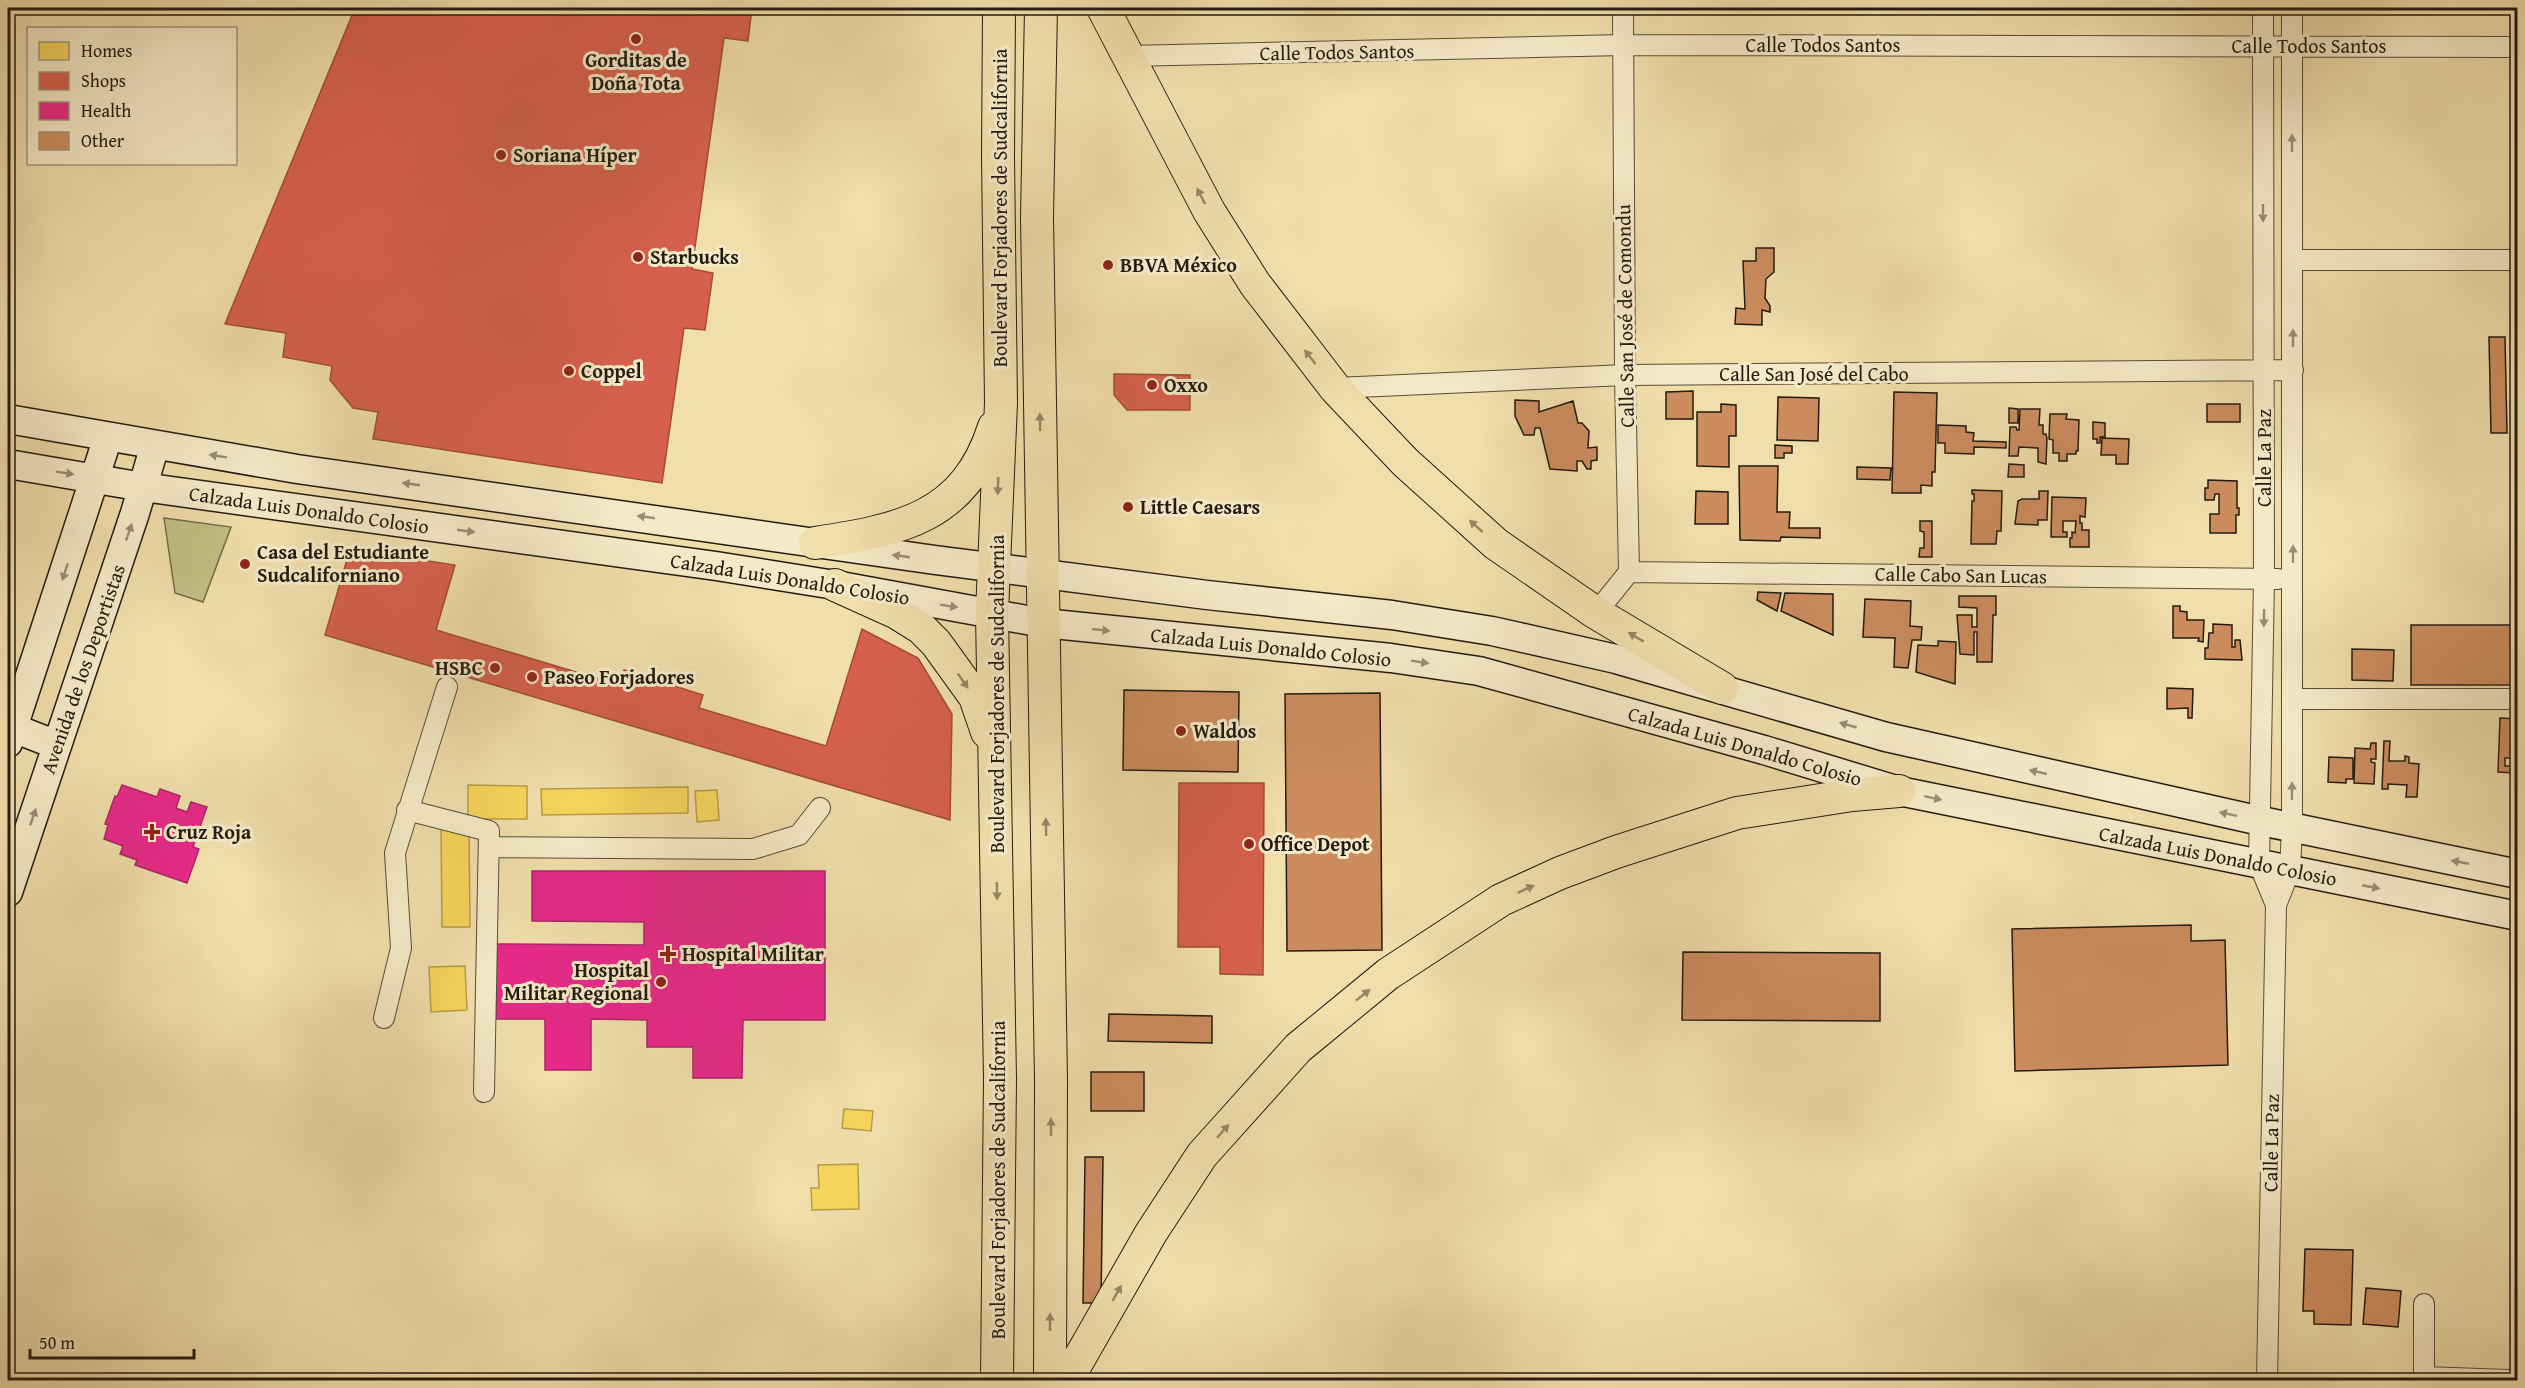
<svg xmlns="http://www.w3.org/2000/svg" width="2525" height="1388" viewBox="0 0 2525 1388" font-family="'Gentium Book Plus',serif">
<rect width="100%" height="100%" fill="#f0deab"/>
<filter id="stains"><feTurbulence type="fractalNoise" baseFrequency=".00333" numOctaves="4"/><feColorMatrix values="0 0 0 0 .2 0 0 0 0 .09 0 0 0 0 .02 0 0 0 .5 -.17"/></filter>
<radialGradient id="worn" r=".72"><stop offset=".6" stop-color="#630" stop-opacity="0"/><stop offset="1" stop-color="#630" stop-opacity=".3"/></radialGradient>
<path fill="#c1bf83" stroke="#726d4a" stroke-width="1.5" d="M164 518 231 527 203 602 175 593Z"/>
<path fill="#f6d55c" stroke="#b79d46" stroke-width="1.5" d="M468 785 527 786V819H468Z
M688 787V813L542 815 541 789Z
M717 790 719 820 697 822 695 791Z
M441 828H469L470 927H442Z
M465 966 467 1010 431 1012 429 967Z
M844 1109 873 1111 871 1131 842 1128Z
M858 1164 859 1209 812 1210 811 1188H819L818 1165Z"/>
<path fill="#d6604d" stroke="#a04b3b" stroke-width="1.5" d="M355 8H752L748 41 724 38 692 269 713 273 705 330 684 328 662 483 373 439 378 412 353 408 330 380 332 366 283 357 286 333 225 324Z
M1114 374 1190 375V410H1127L1114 395Z
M350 549 455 565 436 630 619 685 624 670 703 695 699 708 826 746 862 629 918 658 952 714 950 820 325 635Z
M1179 783H1264L1263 975 1220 974V947H1178Z"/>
<path fill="#e7298a" stroke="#ac2566" stroke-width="1.5" d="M122 785 157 797 160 789 180 796 176 808 187 812 191 802 207 807 193 847 199 849 187 883 135 865 137 860 120 854 123 846 104 839 108 825 105 824 115 796 117 797Z
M532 871H825V1020H743L742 1078H693V1047H647V1020L591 1019V1070H545V1019H496V944L644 945V922L532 921Z"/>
<path fill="#cc8c5e" stroke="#231b11" stroke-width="1.5" d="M1756 248H1774V272L1766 279 1765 298 1770 306V312L1762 310V325L1735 324 1736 308 1745 309 1743 261H1756Z
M2489 337H2505L2507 433H2491Z
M1693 391V419H1666V392Z
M1894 392 1937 393 1935 472H1932V486L1921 485V493H1892Z
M1778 397 1819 398 1818 441 1777 440Z
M1515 400 1539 401V412L1573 401 1578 423H1582L1589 431 1588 448 1597 447V460L1591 461V469H1587L1582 461H1577V471L1550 469 1540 428H1535L1534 435H1524L1515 416Z
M1721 404 1736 405V436H1729V467L1697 466V412H1721Z
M2207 404H2240V422H2207Z
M2009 408 2018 409V423H2009Z
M2020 409H2040L2039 425H2043V434H2046L2047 439 2046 464 2038 462V448L2019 447 2018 456H2009L2010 427H2016L2017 430H2019Z
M2050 414H2067L2066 419 2079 420 2078 451H2076V454H2067V461H2059V453H2053V440L2049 439Z
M2093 422 2105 423V437H2100V443H2097V439H2093Z
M1938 425 1966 426V432L1974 433 1973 441 2006 442V448L1974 447V454L1945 453V443H1938Z
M2102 438 2129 439 2128 464H2116V455H2101Z
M1775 445 1792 446V453H1784V458H1775Z
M2009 464 2024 465V477H2008Z
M1739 466H1778L1777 512H1790L1789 528H1820V538L1781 537 1780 541 1740 540Z
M1857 467 1891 468 1890 480 1857 479Z
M2208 480 2237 481V508H2239V515H2236V533H2210V514H2219V494H2215L2214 500H2205V488H2208Z
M1972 490 2002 491 2001 531H1997L1996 544H1971L1972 501H1974V494H1972Z
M1696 491 1728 492V524H1695Z
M2039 491H2048L2047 520H2038V525L2015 524 2018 501 2022 499H2039Z
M2052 497 2086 498 2085 517 2080 516V523H2082V530H2089V547H2070V538H2072V532L2075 533 2076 521H2063V532H2067V537H2051Z
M1920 521H1932V557H1919L1920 548H1924V532L1920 531Z
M1758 592 1781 593 1777 611 1757 600Z
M1785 593 1833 594V635L1781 611Z
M1959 596H1996V615H1993L1992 662H1977V632H1974V655L1960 654 1957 615H1972V627H1977V608L1959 607Z
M1865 599 1911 601 1910 626 1922 627 1921 640H1912L1908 668 1894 667 1895 638 1863 637Z
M2173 606H2180V611L2187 612V620H2204L2203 642 2198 641 2199 638H2173Z
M2213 624 2232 625V647H2235V640H2240L2242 660 2205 659V648H2208L2209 633H2213Z
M2411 625H2517L2516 685H2411Z
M1938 641 1956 642 1955 684 1916 672 1918 645 1938 646Z
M2352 649 2394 650 2393 681 2352 680Z
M2167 688 2193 689 2192 718H2188V708L2167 709Z
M1124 690 1239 692 1238 772 1123 770Z
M1380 693 1382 950 1287 951 1285 694Z
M2500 718 2518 719 2515 738H2518V758H2505V766H2515V773L2498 772Z
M2384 741H2390L2389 761H2405V756L2409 757V763L2419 764 2417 797H2406L2407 785 2388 784V789H2382Z
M2371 743H2376V759H2371V762L2375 763 2374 784 2354 783 2355 748 2370 749Z
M2329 757 2353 758V779H2346V783L2328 782Z
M2191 925V941L2225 940 2228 1065 2015 1071 2012 929Z
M1683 952 1880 953V1021L1682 1020Z
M1109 1014 1212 1016V1043L1108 1041Z
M1091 1072H1144V1111H1091Z
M1085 1157H1103L1101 1303H1083Z
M2305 1249 2353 1250 2351 1325 2314 1324V1311H2303Z
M2366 1288 2401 1291 2398 1327 2363 1324Z"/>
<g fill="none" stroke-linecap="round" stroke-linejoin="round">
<g stroke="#564c38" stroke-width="22">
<path id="street" d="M2263 8 2264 579 2259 864 2276 905
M1129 56 1623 45 2518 47
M2293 260H2518
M1335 388 1625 375 2293 370
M1629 572 2278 579
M1596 613 1629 572 1625 375 1623 8
M2293 699H2518
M407 810 489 831 484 1092
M489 847 753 849 799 835 820 808
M384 1018 401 948 395 853 447 687
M2424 1304V1380
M2424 1377 2509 1380
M2267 1380 2276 905 2290 870 2292 828V8"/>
</g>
<g stroke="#231b11" stroke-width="31">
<path id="secondary" d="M8 419 297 469 935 560 1207 595 1392 615 1492 631 1616 659 1886 737 2261 821 2518 874
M8 464 143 487 716 566 835 585 1043 623 1391 658 1479 671 1764 750 1899 791 2518 916
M13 728 57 745
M8 743 108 437
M8 892 135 513 155 445"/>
</g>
<g stroke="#231b11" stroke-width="34">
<path id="primary" d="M1041 8 1037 217 1051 1080 1050 1380
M1103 8 1209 211 1255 284 1335 388 1405 462 1496 544 1596 613 1722 688
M815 543C900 530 965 518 994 427
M835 585 897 613 921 628 936 643 975 697 987 732
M997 1380 1000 1079 992 613 1001 403 998 156 999 8
M1067 1380 1151 1233 1202 1155 1298 1048 1388 974 1501 900 1560 873 1616 852 1737 813 1852 795 1899 791"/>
</g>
<use href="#street" stroke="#f5eac8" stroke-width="20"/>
<use href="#secondary" stroke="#f5eac8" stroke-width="28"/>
<use href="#primary" stroke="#f0deab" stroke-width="32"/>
</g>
<defs><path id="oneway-solid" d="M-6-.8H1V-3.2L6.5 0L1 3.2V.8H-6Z" transform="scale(1.5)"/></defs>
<g fill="#968d76">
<use href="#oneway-solid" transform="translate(2292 143) rotate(-90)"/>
<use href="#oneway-solid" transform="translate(2263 213) rotate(90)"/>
<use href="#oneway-solid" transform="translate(2293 338) rotate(-90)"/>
<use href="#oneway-solid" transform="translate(218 456) rotate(-171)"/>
<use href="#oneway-solid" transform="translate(65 473) rotate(9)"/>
<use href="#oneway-solid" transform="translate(411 484) rotate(-172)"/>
<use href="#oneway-solid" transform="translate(646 517) rotate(-172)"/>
<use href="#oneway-solid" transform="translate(466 531) rotate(8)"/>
<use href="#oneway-solid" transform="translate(129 532) rotate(-71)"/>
<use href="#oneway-solid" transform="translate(2293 554) rotate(-90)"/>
<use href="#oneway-solid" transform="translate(901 556) rotate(-172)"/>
<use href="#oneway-solid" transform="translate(65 572) rotate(108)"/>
<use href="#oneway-solid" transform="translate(949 606) rotate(9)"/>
<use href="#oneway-solid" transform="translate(2264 618) rotate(91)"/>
<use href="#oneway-solid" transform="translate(1101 630) rotate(6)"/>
<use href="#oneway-solid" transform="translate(1420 662) rotate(9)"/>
<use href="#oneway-solid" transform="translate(1848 725) rotate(-164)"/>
<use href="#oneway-solid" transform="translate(2038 772) rotate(-167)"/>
<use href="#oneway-solid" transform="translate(2292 791) rotate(-89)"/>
<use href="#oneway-solid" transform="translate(1933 798) rotate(12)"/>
<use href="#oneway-solid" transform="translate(2228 814) rotate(-168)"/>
<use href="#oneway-solid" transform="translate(33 817) rotate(-71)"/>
<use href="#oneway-solid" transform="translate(2460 862) rotate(-169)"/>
<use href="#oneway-solid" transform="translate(2371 887) rotate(11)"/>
</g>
<g fill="#948666">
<use href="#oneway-solid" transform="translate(1201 196) rotate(-117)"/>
<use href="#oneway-solid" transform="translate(1310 357) rotate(-128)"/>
<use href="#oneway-solid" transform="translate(1040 422) rotate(-91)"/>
<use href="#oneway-solid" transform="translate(998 486) rotate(92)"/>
<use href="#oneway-solid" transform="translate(1476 526) rotate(-138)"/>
<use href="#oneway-solid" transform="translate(1636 637) rotate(-149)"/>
<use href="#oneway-solid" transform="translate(963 681) rotate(55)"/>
<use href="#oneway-solid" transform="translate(1046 827) rotate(-91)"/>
<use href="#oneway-solid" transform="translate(1526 889) rotate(-25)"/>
<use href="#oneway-solid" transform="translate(997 891) rotate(89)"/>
<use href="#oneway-solid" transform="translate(1363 995) rotate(-39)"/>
<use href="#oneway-solid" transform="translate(1051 1127) rotate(-90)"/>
<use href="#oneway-solid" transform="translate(1223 1131) rotate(-49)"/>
<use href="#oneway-solid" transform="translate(1117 1293) rotate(-60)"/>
<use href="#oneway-solid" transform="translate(1050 1322) rotate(-90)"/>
</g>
<g fill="#8f2418" stroke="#f5eac8" stroke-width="2">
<circle cx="636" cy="39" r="6"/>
<circle cx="501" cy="155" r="6"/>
<circle cx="638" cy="257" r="6"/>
<circle cx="1108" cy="265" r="6"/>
<circle cx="569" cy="371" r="6"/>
<circle cx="1152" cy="385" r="6"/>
<circle cx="1128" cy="507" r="6"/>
<circle cx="245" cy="564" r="6"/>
<circle cx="495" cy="668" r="6"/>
<circle cx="532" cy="677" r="6"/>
<circle cx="1181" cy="731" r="6"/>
<path d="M149 823h6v6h6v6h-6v6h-6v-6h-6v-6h6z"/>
<circle cx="1249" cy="844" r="6"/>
<path d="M665 945h6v6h6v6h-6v6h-6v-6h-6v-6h6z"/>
<circle cx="661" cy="982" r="6"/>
</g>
<g text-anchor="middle" stroke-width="6" stroke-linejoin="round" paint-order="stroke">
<g font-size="20" fill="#231b11" stroke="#f5eac8">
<text x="1823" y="52">Calle Todos Santos</text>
<text x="2309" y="53">Calle Todos Santos</text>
<text transform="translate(1337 52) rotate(-1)" y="7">Calle Todos Santos</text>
<text transform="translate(1000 208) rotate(-90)" y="7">Boulevard Forjadores de Sudcalifornia</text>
<text transform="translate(1625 316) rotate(-91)" y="7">Calle San José de Comondu</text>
<text x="1814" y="381">Calle San José del Cabo</text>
<text transform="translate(2264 458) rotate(-90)" y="7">Calle La Paz</text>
<text transform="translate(309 510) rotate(8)" y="7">Calzada Luis Donaldo Colosio</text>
<text transform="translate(1961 575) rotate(1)" y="7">Calle Cabo San Lucas</text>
<text transform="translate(790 579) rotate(9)" y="7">Calzada Luis Donaldo Colosio</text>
<text transform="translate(1271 647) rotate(6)" y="7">Calzada Luis Donaldo Colosio</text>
<text transform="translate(83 669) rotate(-71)" y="7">Avenida de los Deportistas</text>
<text transform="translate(997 694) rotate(-90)" y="7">Boulevard Forjadores de Sudcalifornia</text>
<text transform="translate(1745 746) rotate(16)" y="7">Calzada Luis Donaldo Colosio</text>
<text transform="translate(2218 856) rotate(11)" y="7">Calzada Luis Donaldo Colosio</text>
<text transform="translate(2271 1143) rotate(-89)" y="7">Calle La Paz</text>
<text transform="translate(998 1180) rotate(-90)" y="7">Boulevard Forjadores de Sudcalifornia</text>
</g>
<g font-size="20" font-weight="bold" fill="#231b11" stroke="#f5eac8" text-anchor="start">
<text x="636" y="67" text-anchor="middle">Gorditas de<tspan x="636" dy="23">Doña Tota</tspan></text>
<text x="513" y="162">Soriana Híper</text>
<text x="650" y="264">Starbucks</text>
<text x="1120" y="272">BBVA México</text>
<text x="581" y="378">Coppel</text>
<text x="1164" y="392">Oxxo</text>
<text x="1140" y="514">Little Caesars</text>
<text x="257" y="559">Casa del Estudiante<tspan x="257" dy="23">Sudcaliforniano</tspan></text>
<text x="483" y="675" text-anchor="end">HSBC</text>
<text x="544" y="684">Paseo Forjadores</text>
<text x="1193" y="738">Waldos</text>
<text x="166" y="839">Cruz Roja</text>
<text x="1261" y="851">Office Depot</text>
<text x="682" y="961">Hospital Militar</text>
<text x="649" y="977" text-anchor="end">Hospital<tspan x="649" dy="23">Militar Regional</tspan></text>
</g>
</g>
<rect width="2525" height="1388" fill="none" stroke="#f0deab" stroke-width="30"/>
<rect x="9" y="9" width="2507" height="1370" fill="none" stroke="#231b11" stroke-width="3"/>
<rect x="15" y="15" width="2495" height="1358" fill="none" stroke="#231b11" stroke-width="1.5"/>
<rect x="27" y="27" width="210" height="138" fill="#f5eac8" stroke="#a1977f" stroke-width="1.5"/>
<rect x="39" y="42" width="30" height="18" fill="#f6d55c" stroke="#a1977f" stroke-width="1.5"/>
<text x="81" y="57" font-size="18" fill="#231b11">Homes</text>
<rect x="39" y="72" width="30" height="18" fill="#d6604d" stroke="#a1977f" stroke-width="1.5"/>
<text x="81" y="87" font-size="18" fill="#231b11">Shops</text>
<rect x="39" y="102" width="30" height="18" fill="#e7298a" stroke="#a1977f" stroke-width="1.5"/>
<text x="81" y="117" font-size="18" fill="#231b11">Health</text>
<rect x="39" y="132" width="30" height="18" fill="#cc8c5e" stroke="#a1977f" stroke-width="1.5"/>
<text x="81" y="147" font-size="18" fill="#231b11">Other</text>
<path d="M30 1349v9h164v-9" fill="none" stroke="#231b11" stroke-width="3"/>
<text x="39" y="1349" font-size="18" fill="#231b11" stroke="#f5eac8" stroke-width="4.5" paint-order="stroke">50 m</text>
<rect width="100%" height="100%" filter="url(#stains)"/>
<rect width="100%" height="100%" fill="url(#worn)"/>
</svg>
